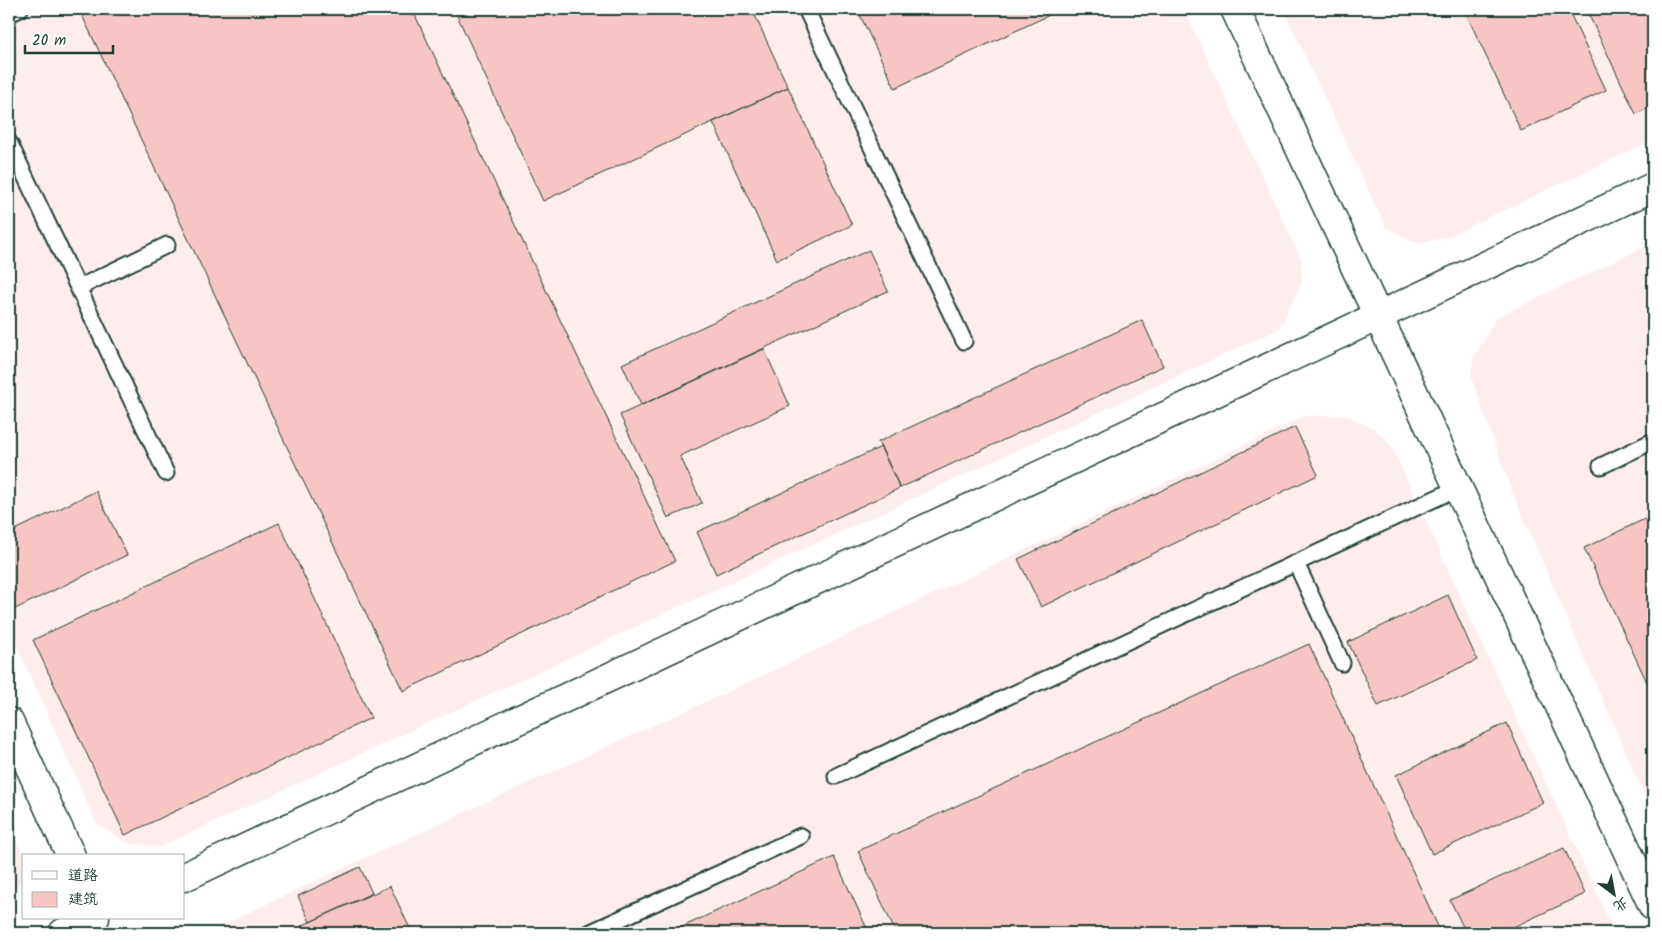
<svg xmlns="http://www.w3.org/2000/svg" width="1662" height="942" viewBox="0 0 1662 942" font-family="Kalam,'LXGW WenKai TC',sans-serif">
<rect width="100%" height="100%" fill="#fff"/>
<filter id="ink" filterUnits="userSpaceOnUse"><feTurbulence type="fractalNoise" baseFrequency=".02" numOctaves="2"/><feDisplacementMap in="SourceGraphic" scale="10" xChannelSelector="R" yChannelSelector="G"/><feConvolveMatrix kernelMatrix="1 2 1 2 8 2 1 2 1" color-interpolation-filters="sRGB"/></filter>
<g filter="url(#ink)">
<path fill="#fdeeed" d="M9 9H1184L1302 261 1301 284 1279 329 160 847 126 843 96 823 9 628Z
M1283 9H1653V140L1449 236 1420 244 1386 228Z
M1653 243V815L1512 492 1471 377 1473 359 1496 318Z
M1345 415 1373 428 1391 445 1615 933H209L220 926 341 869 764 675 1305 416Z
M9 824 24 857 22 880 9 902Z"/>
<path fill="#f7c6c4" stroke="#1f3d34" d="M79 9H412L675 561 403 691Z
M454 9H752L788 87 543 201Z
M857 9H1062L895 88Z
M1464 9H1568L1606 90 1521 131Z
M1586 9H1653V106L1636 114Z
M788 87 852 225 777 260 713 122Z
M869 250 888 291 641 405 622 364Z
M1142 320 1163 366 900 488 878 442Z
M764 349 790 406 680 456 702 503 668 518 620 415Z
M1295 427 1318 475 1041 607 1018 559Z
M881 447 900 488 716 574 697 532Z
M96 491 127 555 15 609 9 596V533Z
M1653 515V695L1584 548Z
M279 523 371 718 125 835 33 640Z
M1448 595 1477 660 1378 706 1348 642Z
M1309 644 1441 933H896L858 851Z
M1507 723 1543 803 1432 854 1396 775Z
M1564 848 1585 894 1500 933H1466L1450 900Z
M834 857 869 933H669Z
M360 867 372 893 310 922 298 896Z
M390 886 412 933H304L301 926Z"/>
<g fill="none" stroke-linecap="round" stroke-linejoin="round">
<g stroke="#1f3d34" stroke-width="19">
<path id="service" d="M806 9 964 341
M9 14 20 9
M9 142 166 473
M78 288 167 245
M1601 466 1653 441
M1296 563 1342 663
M836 776 1458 488
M589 933 801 836"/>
</g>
<g stroke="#1f3d34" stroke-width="31">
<path id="minor" d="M1235 9 1653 906
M9 722 71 856
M184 877 1653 187
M63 933 95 918"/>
</g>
<use href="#service" stroke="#fff" stroke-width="15"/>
<use href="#minor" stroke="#fff" stroke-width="28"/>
</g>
</g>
<rect width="1662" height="942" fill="none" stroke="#fff" stroke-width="30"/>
<rect x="15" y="15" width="1632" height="912" fill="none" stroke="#1f3d34" stroke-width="2" filter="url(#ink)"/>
<rect x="22" y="854" width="162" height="65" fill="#ffffff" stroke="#a5b1ae"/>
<rect x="32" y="871" width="25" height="8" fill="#ffffff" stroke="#a5b1ae"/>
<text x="68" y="880" font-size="15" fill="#1f3d34">道路</text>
<rect x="32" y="892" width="25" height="15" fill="#f7c6c4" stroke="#a5b1ae"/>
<text x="68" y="904" font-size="15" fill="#1f3d34">建筑</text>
<g transform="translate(1614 894) rotate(148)" stroke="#ffffff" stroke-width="4" paint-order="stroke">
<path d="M0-4L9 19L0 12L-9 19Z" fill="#1f3d34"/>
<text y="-8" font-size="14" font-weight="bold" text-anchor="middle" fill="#1f3d34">北</text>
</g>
<path d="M25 45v8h88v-8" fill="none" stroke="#1f3d34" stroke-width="2.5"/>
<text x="32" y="45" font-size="15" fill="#1f3d34" stroke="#ffffff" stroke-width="4" paint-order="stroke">20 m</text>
</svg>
